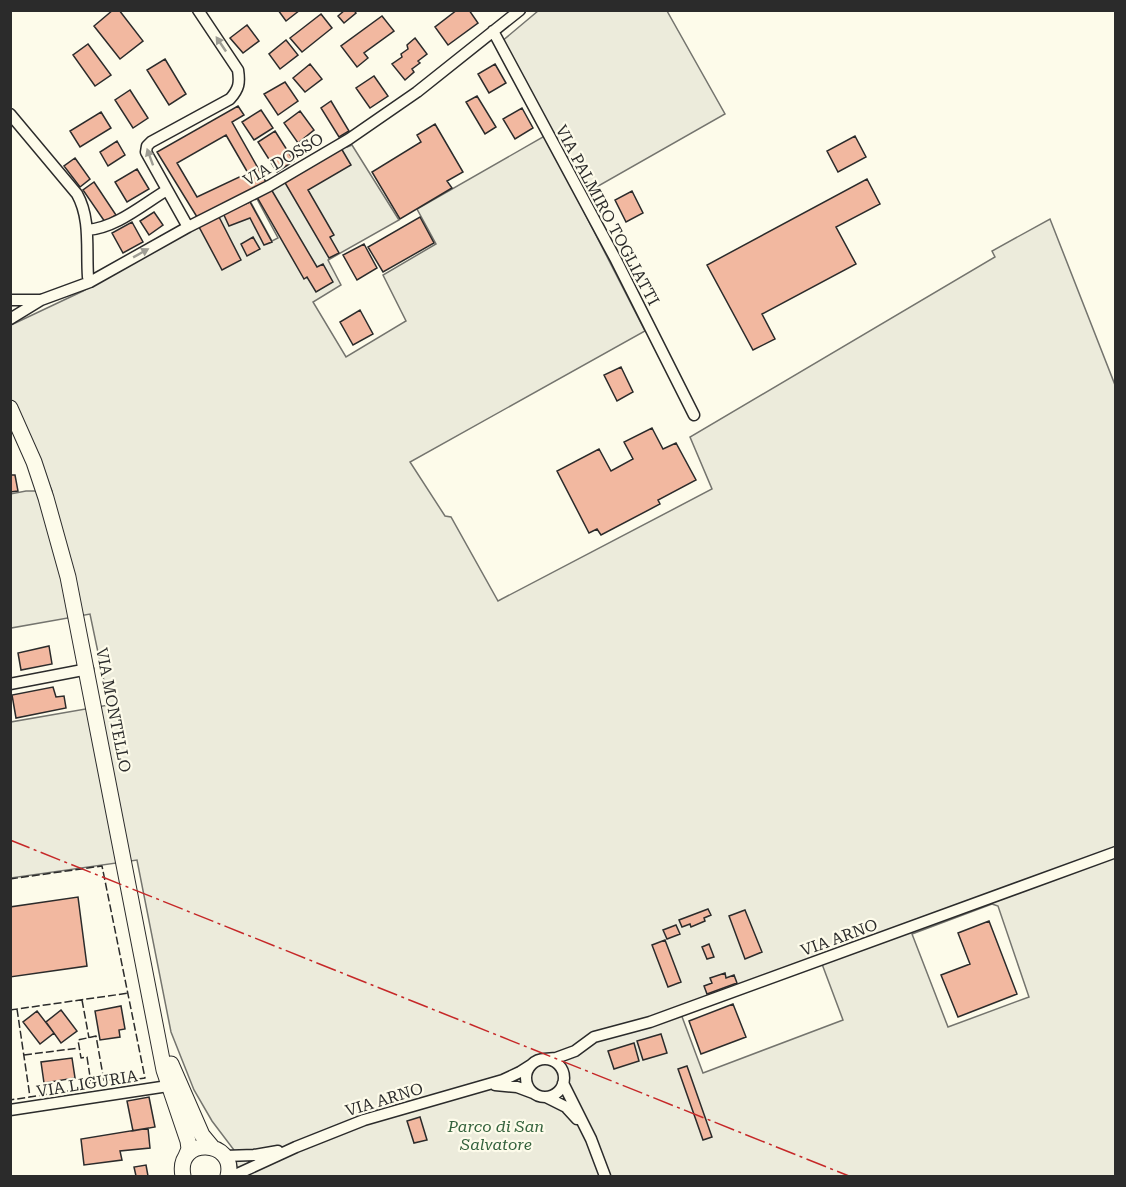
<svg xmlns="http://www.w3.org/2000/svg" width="1126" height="1187" viewBox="0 0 1126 1187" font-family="'Roboto Serif',serif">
<rect width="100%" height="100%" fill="#fdfbea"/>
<path fill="#ecebdb" stroke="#74746e" stroke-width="1.5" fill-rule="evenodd" d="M538 11H667L725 114 577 198 645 331 410 462 445 516 451 517 498 601 712 489 690 437 995 257 992 251 1050 219 1115 385V1176H239L234 1150 212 1121 194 1090 171 1032 137 860 11 878V722L109 705 90 614 11 628 10 494 26 491H52L11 400V325L83 291 175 237 250 201 272 241 278 238 256 197 345 144 347 147 352 145 399 220 328 260 341 285 313 302 346 357 406 321 383 275 436 244 417 209 550 133 501 42ZM992 904 998 906 1029 997 948 1027 912 934ZM822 964 843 1020 703 1073 681 1014Z"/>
<path fill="#f2b8a0" stroke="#2b2b2b" stroke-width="1.5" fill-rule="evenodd" d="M113 10H119L143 41 120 59 94 26Z
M278 10H300L286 21Z
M345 10H354L356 13 344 23 338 16Z
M457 10H469L478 23 448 45 435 27Z
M321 14 332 28 302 52 290 38Z
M382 16 394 31 364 53 368 58 357 67 341 46Z
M247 25 259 41 243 53 230 38Z
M415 38 427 54 418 61 420 63 412 69 414 72 405 80 392 64 402 57 401 54 408 49 407 45Z
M286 40 298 55 280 69 269 54Z
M88 44 111 75 95 86 73 55Z
M165 59 186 94 169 105 147 70Z
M310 64 322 79 305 92 293 78Z
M495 64 506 83 489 93 478 74Z
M374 76 388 96 370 108 356 88Z
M285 82 298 101 278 115 264 94Z
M130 90 148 118 133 128 115 100Z
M477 96 496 127 485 134 466 102Z
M331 101 349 131 339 137 321 108Z
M238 106 244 115 232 122 267 184 197 217 157 152ZM226 135 248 173 197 197 177 163Z
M522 108 533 128 515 139 503 119Z
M261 110 273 128 254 140 242 122Z
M300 111 314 130 298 143 284 123Z
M101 112 111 128 80 147 70 131Z
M435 124 463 172 447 181 452 188 400 219 372 172 421 142 417 135Z
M275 131 294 161 277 172 258 142Z
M855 136 866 157 838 172 827 151Z
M117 141 125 155 108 166 100 152Z
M341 148 351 165 308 190 334 235 330 237 339 253 329 258 284 181Z
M75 158 90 179 80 187 64 166Z
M137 169 149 189 127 202 115 182Z
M867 179 880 204 836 227 856 264 762 314 775 339 753 350 707 265Z
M94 182 116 215 105 222 83 190Z
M271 189 317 267 323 264 333 282 316 292 307 277 304 279 257 197Z
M632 191 643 213 626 222 615 200Z
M250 202 272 242 264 245 250 218 229 226 223 213Z
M154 212 163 225 149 235 140 221Z
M218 215 241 260 222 270 198 225Z
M420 217 434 243 383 272 368 247Z
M132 222 143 242 123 253 112 233Z
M253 237 260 249 247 256 241 244Z
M364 244 377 268 357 280 343 255Z
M360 310 373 334 353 345 340 322Z
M621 367 633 392 617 401 604 375Z
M652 428 663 449 676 443 696 480 658 500 660 504 601 535 597 529 589 533 557 471 599 449 611 471 633 459 624 442Z
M10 475H15L18 491 10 492Z
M49 646 52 664 21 670 18 653Z
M53 687 56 697 64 696 66 708 16 718 12 695Z
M78 897 87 966 10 977V907Z
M708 909 711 915 704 918 705 921 691 927 690 924 682 927 679 920Z
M745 910 762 952 745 959 729 916Z
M989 921 1017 994 958 1017 941 975 970 964 958 933Z
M676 925 680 934 667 939 663 930Z
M665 940 681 982 668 987 652 945Z
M709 944 714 957 707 959 702 947Z
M725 973 726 978 734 975 737 983 707 994 704 986 712 983 710 978Z
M733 1004 746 1037 701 1054 689 1021Z
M121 1006 125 1029 119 1030 120 1037 100 1040 95 1011Z
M61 1010 77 1031 61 1043 46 1022Z
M37 1011 54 1033 40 1044 23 1022Z
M661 1034 667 1053 643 1060 637 1041Z
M634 1043 639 1061 614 1069 608 1051Z
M72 1058 75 1078 44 1083 41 1062Z
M687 1066 712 1137 703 1140 678 1069Z
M149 1097 155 1127 133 1131 127 1101Z
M420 1117 427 1140 414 1143 407 1121Z
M148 1128 150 1148 120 1151 122 1160 84 1165 81 1139Z
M146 1165 148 1176H136L134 1167Z"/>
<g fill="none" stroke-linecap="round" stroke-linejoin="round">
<g stroke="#2b2b2b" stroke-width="13">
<path id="street" d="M493 31 616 260 694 415
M10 114 77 194C91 219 86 249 88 277L90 282
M188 227 146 152 147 146 151 142 230 99C239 89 240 83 238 70L198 10
M87 230C116 228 142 205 167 190
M10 300H40
M10 319 41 300 90 282 188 227 269 186 349 139 417 92 520 10
M10 684 88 669
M544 1059 556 1058 575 1051 594 1037 650 1022 1116 852
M526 1078a19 19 0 1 1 38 0a19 19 0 1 1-38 0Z
M563 1083 591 1139 605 1176
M495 1085 517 1087 533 1093
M546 1097 566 1107 577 1119
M10 1110 168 1086 174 1089
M225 1156 254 1155 278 1151
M233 1176 296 1147 364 1120 503 1080 520 1072 531 1065"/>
</g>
<g stroke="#2b2b2b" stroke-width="17">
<path id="secondary" d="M10 408 34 462 46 498 68 577 164 1070 188 1141 189 1149 186 1156
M171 1064 202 1135 212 1147
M183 1176C175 1136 237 1139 228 1176"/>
</g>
<use href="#street" stroke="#fdfbea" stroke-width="10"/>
<use href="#secondary" stroke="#fdfbea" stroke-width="15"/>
<path stroke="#2b2b2b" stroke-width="1.5" stroke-dasharray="8 3" stroke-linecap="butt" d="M10 879 102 866 145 1078 121 1082 116 1079 104 1081 96 1036 78 1040 81 1058 87 1057 91 1083 81 1084 82 1089 10 1100
M82 1000 89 1038
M17 1009 30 1097
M10 1010 129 993
M24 1055 79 1048"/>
<path stroke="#c62828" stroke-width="1.5" stroke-dasharray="21 4.5 3 4.5" stroke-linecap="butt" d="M10 840 849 1176"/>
</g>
<defs><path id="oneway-solid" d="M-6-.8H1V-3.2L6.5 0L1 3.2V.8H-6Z" transform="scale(1.5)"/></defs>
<g fill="#9e9d94">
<use href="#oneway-solid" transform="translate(221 44) rotate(-124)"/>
<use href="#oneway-solid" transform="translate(150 157) rotate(-110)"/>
<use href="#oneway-solid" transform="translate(141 253) rotate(-29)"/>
</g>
<g text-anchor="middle" stroke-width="4.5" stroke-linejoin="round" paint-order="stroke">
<g font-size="16" fill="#2b2b2b" stroke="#fdfbea">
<text transform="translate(283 159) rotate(-30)" y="6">VIA DOSSO</text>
<text transform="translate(608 215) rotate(62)" y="6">VIA PALMIRO TOGLIATTI</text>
<text transform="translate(114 710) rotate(79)" y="6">VIA MONTELLO</text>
<text transform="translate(839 937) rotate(-20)" y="6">VIA ARNO</text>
<text transform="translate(87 1083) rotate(-9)" y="6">VIA LIGURIA</text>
<text transform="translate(384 1099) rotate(-17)" y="6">VIA ARNO</text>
</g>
<g font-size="16" font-style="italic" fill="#34623c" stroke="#fdfbea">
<text x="496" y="1132">Parco di San<tspan x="496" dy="18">Salvatore</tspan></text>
</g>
</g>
<rect width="1126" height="1187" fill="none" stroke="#2b2b2b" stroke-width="24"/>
</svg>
